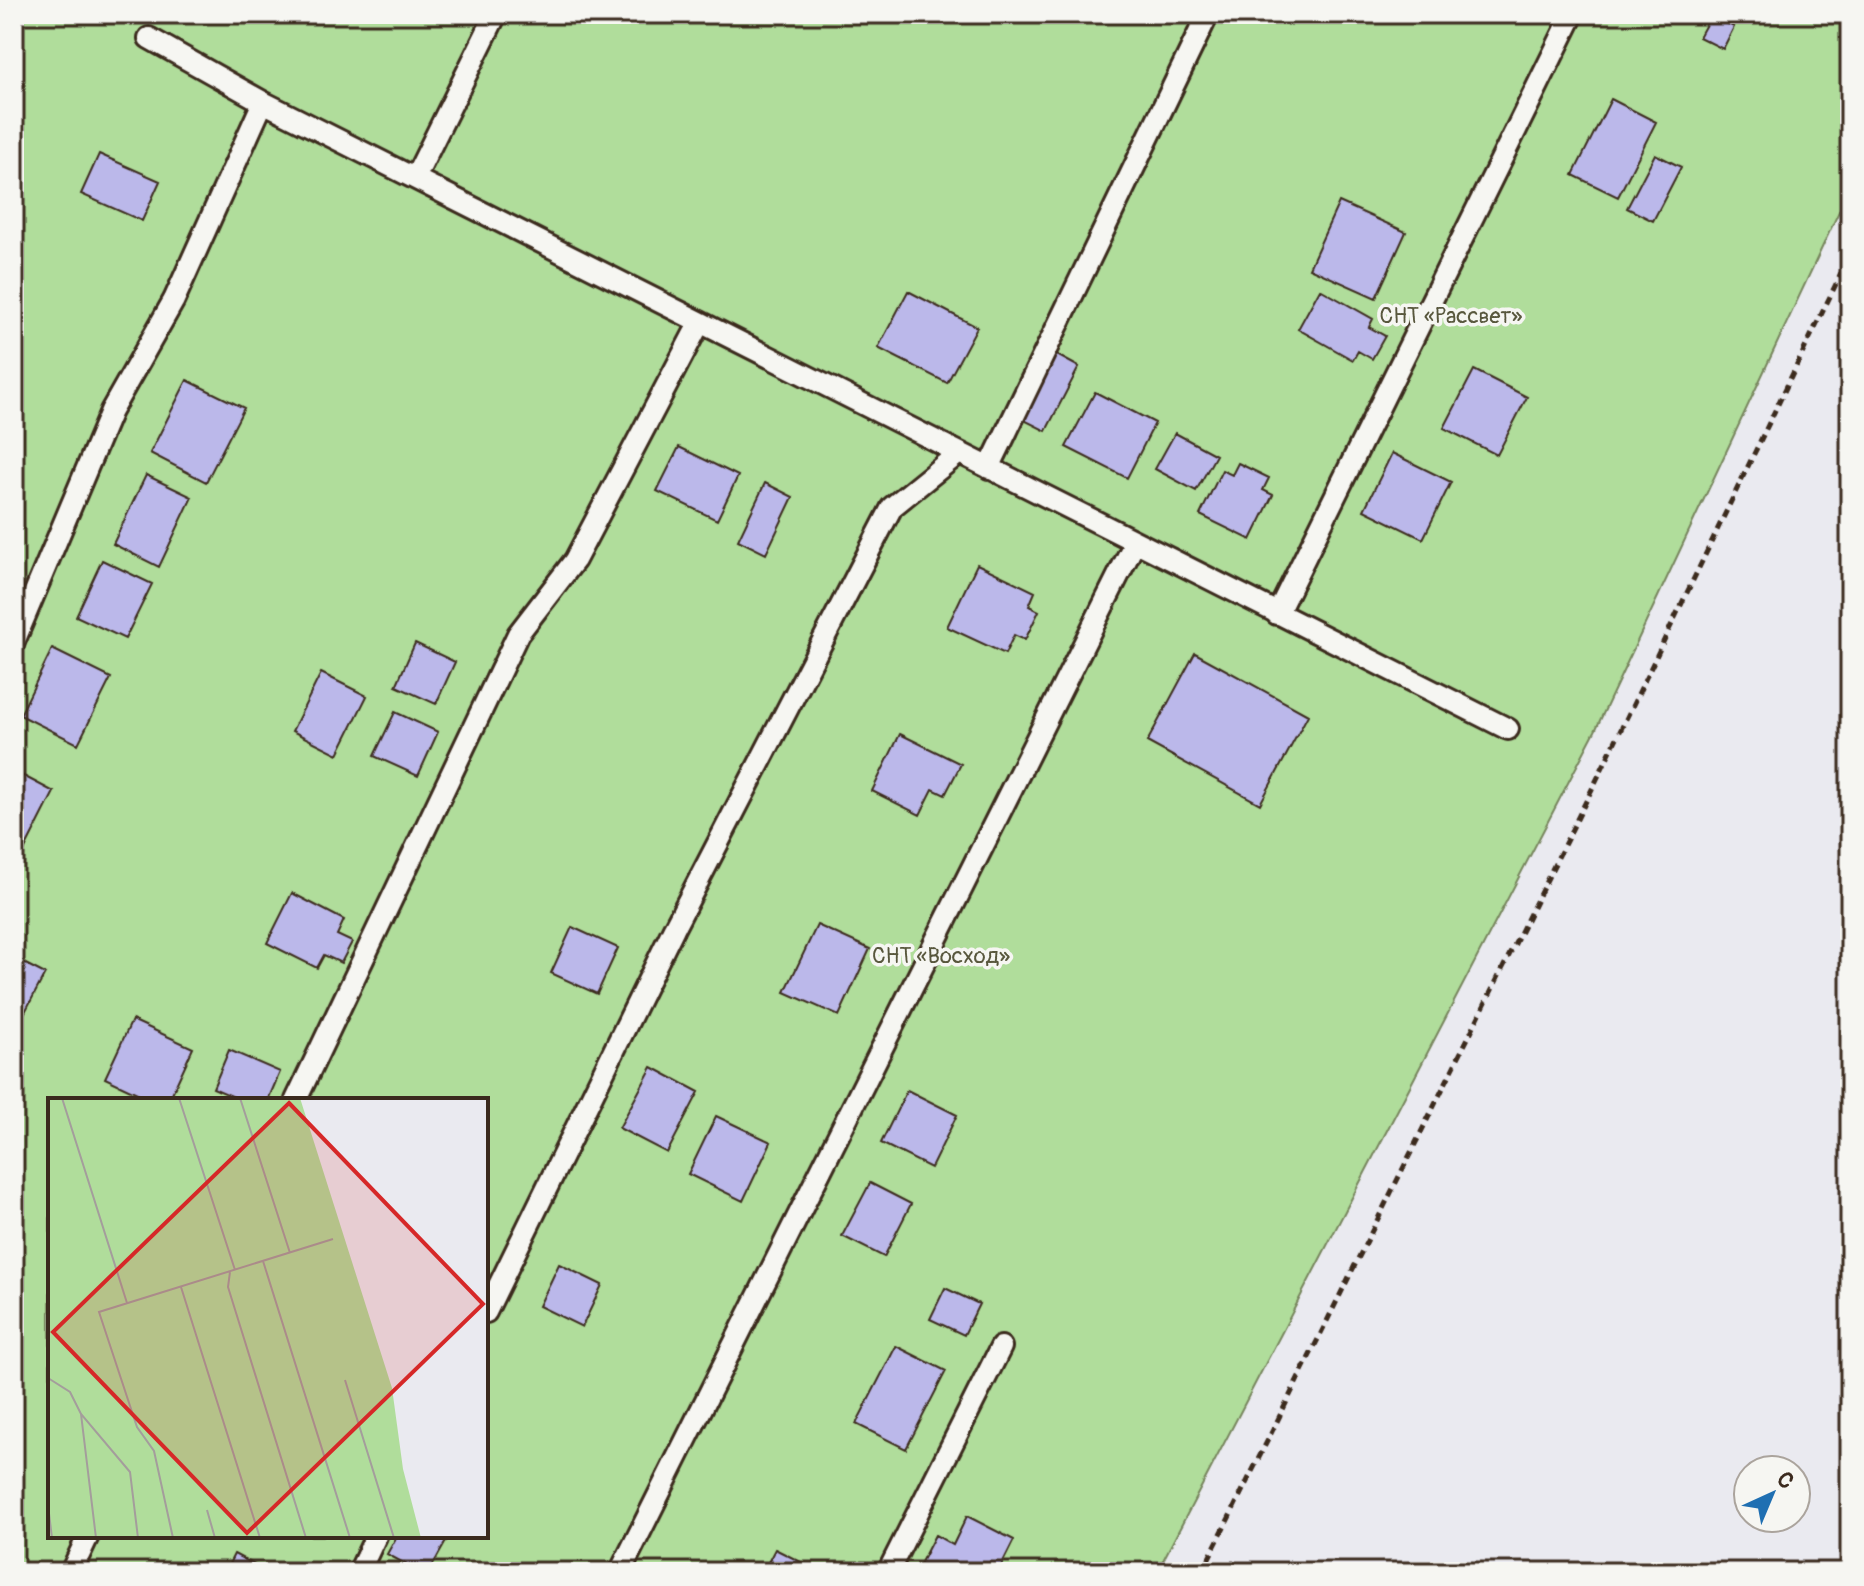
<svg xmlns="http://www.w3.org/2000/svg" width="1864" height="1586" viewBox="0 0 1864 1586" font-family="Pangolin,sans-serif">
<rect width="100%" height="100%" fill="#eaeaf0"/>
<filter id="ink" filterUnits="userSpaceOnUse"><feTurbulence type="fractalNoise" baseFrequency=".0125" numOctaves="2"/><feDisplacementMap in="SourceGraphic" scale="16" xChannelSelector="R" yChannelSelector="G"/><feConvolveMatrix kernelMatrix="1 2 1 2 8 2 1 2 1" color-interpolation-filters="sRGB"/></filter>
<g filter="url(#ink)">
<path fill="#b0dd9b" stroke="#76845c" stroke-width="2" fill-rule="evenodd" d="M14 14H1850V188L1595 731 1157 1572H14ZM50 1100H486V1536H50Z"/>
<path fill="#bbb8ea" stroke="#3b2a1e" stroke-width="2" d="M1711 15 1734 27 1723 49 1699 37Z
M1611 99 1656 122 1618 197 1573 175Z
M99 154 160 181 142 221 81 194Z
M1655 154 1681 167 1653 221 1627 208Z
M1339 202 1406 232 1376 298 1309 268Z
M1320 289 1373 319 1369 327 1385 336 1372 359 1358 351 1353 360 1298 329Z
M908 291 977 327 947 383 878 348Z
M1042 347 1079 367 1046 431 1008 412Z
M1474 370 1527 397 1497 455 1444 428Z
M187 380 244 408 206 482 150 453Z
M1095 392 1155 423 1127 478 1066 447Z
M1175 433 1216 455 1196 491 1155 469Z
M679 447 738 476 717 520 657 491Z
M1392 453 1451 482 1423 539 1364 510Z
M1238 463 1269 478 1263 490 1273 495 1251 540 1200 515 1222 470 1232 475Z
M146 475 192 497 159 567 113 544Z
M765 483 793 497 766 554 738 540Z
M102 560 152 584 125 639 76 616Z
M977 564 1035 592 1029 606 1039 611 1025 640 1014 635 1005 654 947 627Z
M415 643 455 662 436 704 396 686Z
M52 649 111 678 78 744 20 715Z
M1195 653 1308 715 1260 804 1147 742Z
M321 673 367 696 338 754 292 731Z
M395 712 438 732 418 776 374 756Z
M900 734 961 764 945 795 933 789 920 815 872 791Z
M14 771 54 792 23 853 14 848Z
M292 893 344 920 337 935 352 942 341 963 324 955 317 968 267 943Z
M817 925 870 949 839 1016 785 992Z
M572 927 618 948 597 994 551 973Z
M14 958 45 974 25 1012 14 1006Z
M132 1020 193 1048 169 1100H152L105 1078Z
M229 1050 280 1072 268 1100H241L213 1088Z
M652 1067 699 1092 667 1153 619 1128Z
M907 1090 957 1115 931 1168 881 1143Z
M716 1116 771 1142 743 1201 688 1174Z
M870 1183 911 1204 884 1257 842 1236Z
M559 1264 602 1285 582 1327 539 1306Z
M945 1288 979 1304 964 1335 930 1319Z
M896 1346 946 1371 906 1449 856 1424Z
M967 1516 1014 1540 998 1572H921L917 1570 935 1535 953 1545Z
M397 1536H449L429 1572H420L387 1554Z
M775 1549 807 1565 804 1572H763Z
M234 1554 268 1572H225Z"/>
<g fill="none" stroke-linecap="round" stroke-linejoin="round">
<g stroke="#3b2a1e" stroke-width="26">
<path id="lane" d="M149 38 263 102
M415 178 496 14
M989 468 1208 14
M1277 614 1573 14
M14 642 111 411 174 300 263 102 1508 729
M296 1100 518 634 575 560 700 322
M486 1312 674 928 892 507 959 453
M71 1572 88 1536
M359 1572 376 1536
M620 1572 1135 542
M888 1572 1001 1347"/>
</g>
<path stroke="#3b2a1e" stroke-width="5" stroke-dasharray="8 6" stroke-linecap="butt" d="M1202 1572 1598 777 1850 255"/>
<use href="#lane" stroke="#f6f6f2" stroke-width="20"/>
</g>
</g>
<g text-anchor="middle" stroke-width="7" stroke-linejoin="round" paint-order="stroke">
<g font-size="22" fill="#58573d" stroke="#f6f6f2">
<text x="1451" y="323">СНТ «Рассвет»</text>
<text x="941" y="963">СНТ «Восход»</text>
</g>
</g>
<g transform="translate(48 1098)">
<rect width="440" height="440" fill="#eaeaf0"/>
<path d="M0 0H252L344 290 355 371 373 440H0Z" fill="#b0dd9b"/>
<path fill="none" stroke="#a49d9c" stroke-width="2" d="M14 0 79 205M131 0 187 172M192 0 242 155M215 163 302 440M182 174 180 189 258 440M133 189 212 440M0 280 22 294 33 316 82 374 90 440M297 282 346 440M33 316 48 440M0 407 4 440M159 412 167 440M125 440 106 353 89 329 51 214 285 141"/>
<path fill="#d62828" fill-opacity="0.15" stroke="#d62828" stroke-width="4" d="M241 5 435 206 199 435 5 234Z"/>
<rect width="440" height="440" fill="none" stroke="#3b2a1e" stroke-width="4"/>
</g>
<rect width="1864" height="1586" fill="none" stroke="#f6f6f2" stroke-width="48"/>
<rect x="24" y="24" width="1816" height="1538" fill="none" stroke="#3b2a1e" stroke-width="3" filter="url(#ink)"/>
<g transform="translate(1772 1494) rotate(44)"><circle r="38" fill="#f6f6f2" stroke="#aba49d" stroke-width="2"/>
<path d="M0-6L14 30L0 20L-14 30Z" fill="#1f6fb2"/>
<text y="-12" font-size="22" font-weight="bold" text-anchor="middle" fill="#3b2a1e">С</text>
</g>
</svg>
